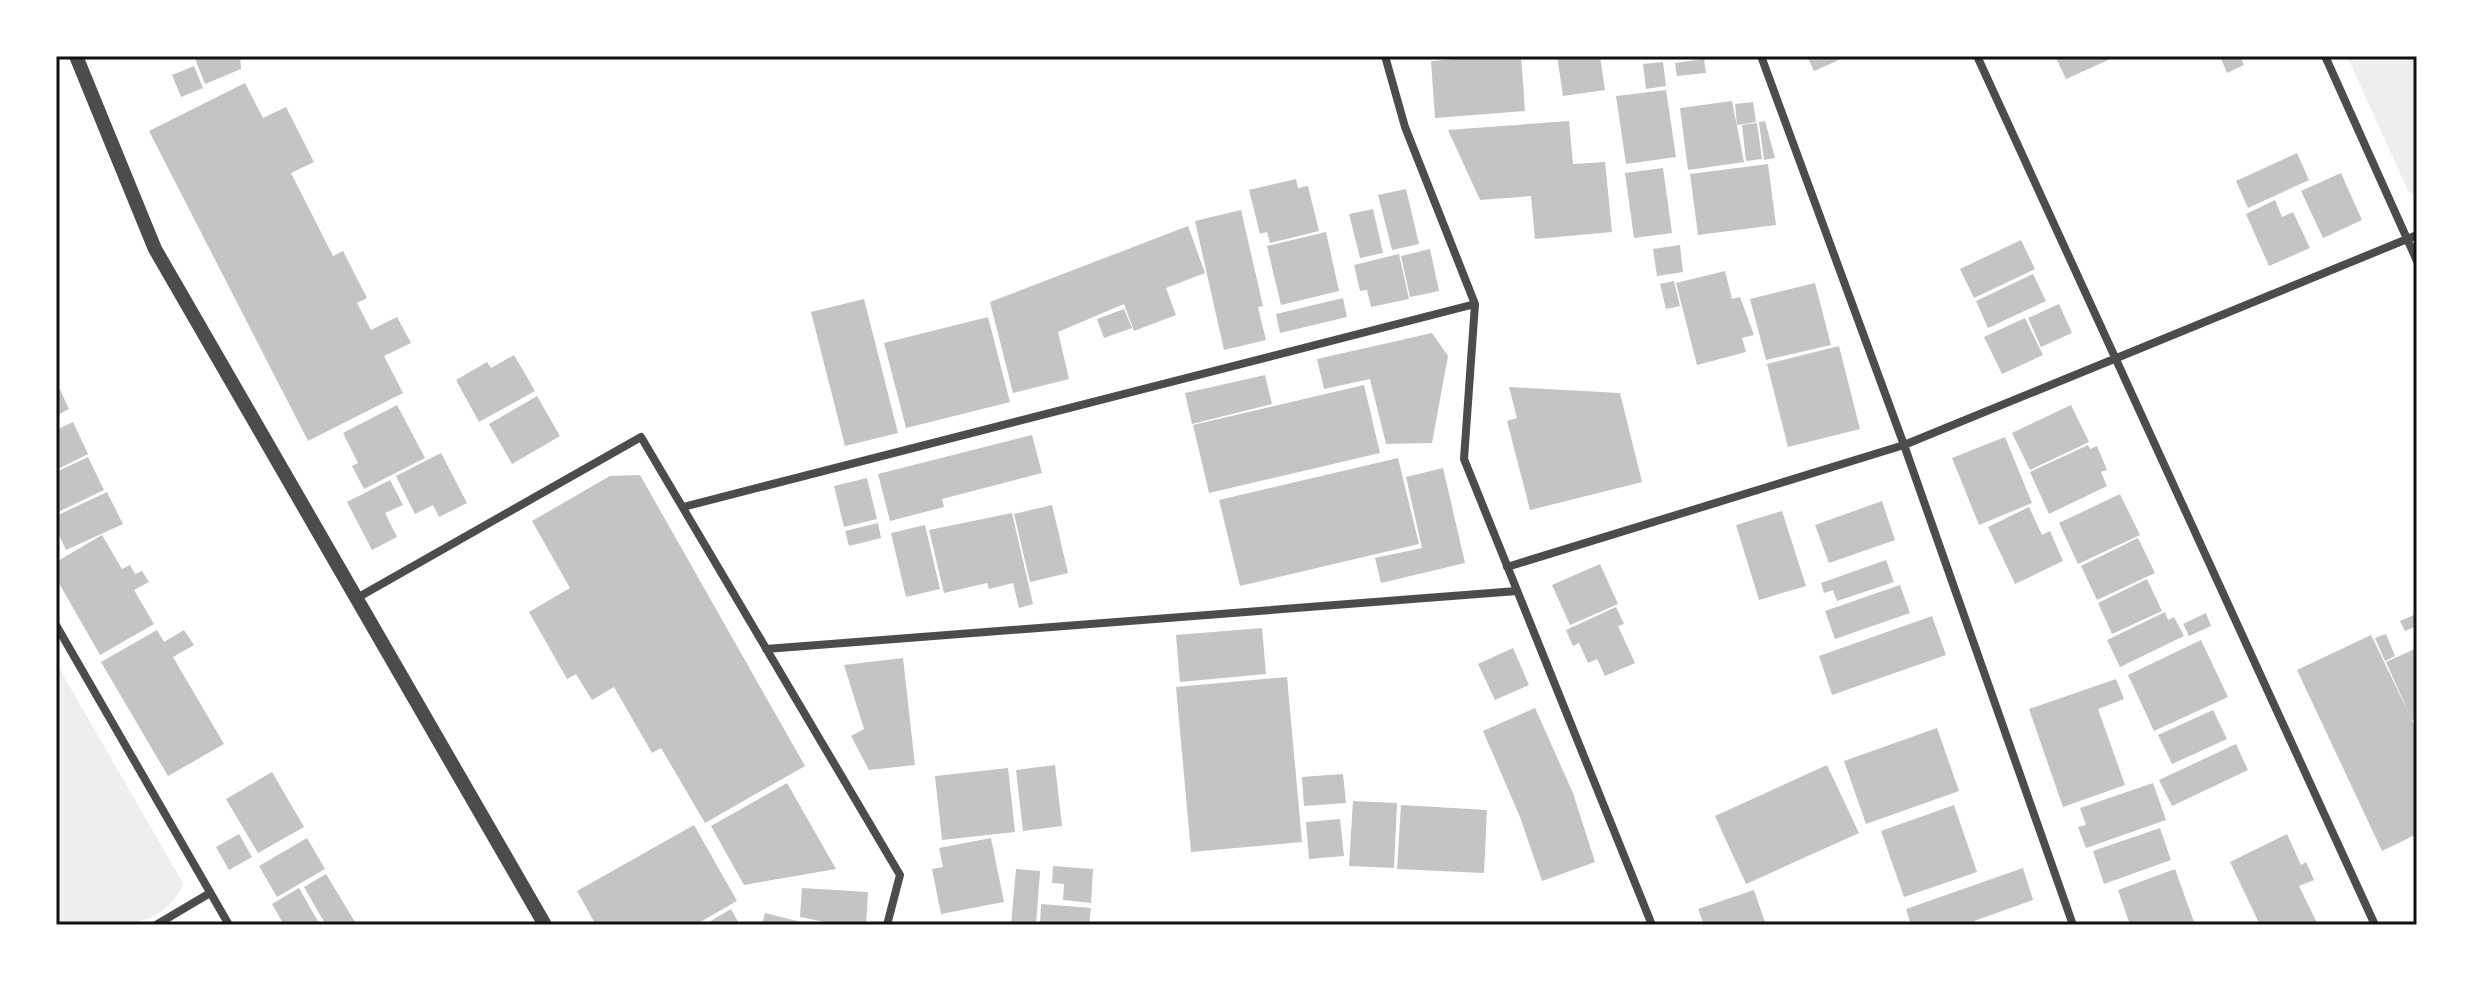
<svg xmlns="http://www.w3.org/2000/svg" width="2473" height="981" viewBox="0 0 2473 981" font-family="'Work Sans',sans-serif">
<rect width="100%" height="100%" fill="#fff"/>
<path fill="#eee" d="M2347 56H2417V196L2408 191Z
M56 663 183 883C163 935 103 925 56 925Z"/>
<path fill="#c4c4c4" d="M194 56H240L241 69 205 84Z
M1496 56H1521L1525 111 1435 118 1431 61Z
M1557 56H1600L1605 90 1563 96Z
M1807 56H1848L1814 71Z
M2055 56H2117L2066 79Z
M2220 56H2240L2244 65 2227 73Z
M1704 59 1706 73 1677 76 1675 63Z
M1663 62 1666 86 1646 89 1643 64Z
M194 66 203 88 181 97 172 75Z
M245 83 263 118 286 107 314 162 291 173 333 256 343 251 367 298 357 303 371 330 397 317 411 343 384 356 403 393 308 441 149 131Z
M1666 90 1676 157 1626 164 1616 96Z
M1732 101 1744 162 1688 170 1680 108Z
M1753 102 1756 122 1737 125 1735 104Z
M1569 121 1573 164 1605 162 1612 232 1535 239 1531 196 1480 200 1448 130Z
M1765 121 1775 158 1764 160 1759 122Z
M1757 123 1762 159 1746 161 1742 125Z
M2297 153 2309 180 2248 208 2236 181Z
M1768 164 1776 225 1698 235 1690 174Z
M1663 168 1672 233 1634 238 1625 173Z
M2341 173 2362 220 2323 238 2301 191Z
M1296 179 1298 188 1308 186 1319 231 1270 243 1267 232 1260 234 1249 190Z
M1406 189 1419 244 1392 250 1378 195Z
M2275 200 2282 217 2293 212 2310 248 2269 266 2246 214Z
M1373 209 1383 253 1360 258 1349 214Z
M1241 210 1263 306 1258 307 1266 340 1224 350 1195 221Z
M1188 226 1205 273 1166 288 1176 315 1134 331 1124 304 1058 332 1069 379 1013 393 990 302Z
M1326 232 1339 291 1281 305 1267 246Z
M2021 240 2035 269 1974 298 1960 269Z
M1680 245 1683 272 1657 276 1653 249Z
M1430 249 1439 291 1410 297 1401 256Z
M1399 254 1409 299 1371 307 1367 290 1360 291 1354 265Z
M1725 271 1732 299 1740 297 1754 335 1742 338 1746 352 1697 365 1676 283Z
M2033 274 2046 301 1988 328 1976 301Z
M1674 281 1680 306 1666 309 1660 284Z
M1815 283 1831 345 1766 360 1750 299Z
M1343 298 1347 317 1280 333 1276 314Z
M864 299 898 433 845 446 811 312Z
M2059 304 2072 333 2041 347 2028 318Z
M1124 309 1132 328 1104 338 1097 319Z
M988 317 1010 402 906 428 884 343Z
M2025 318 2043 355 2002 374 1984 337Z
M1432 333 1448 356 1432 443 1386 444 1370 379 1324 389 1317 359Z
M1839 346 1860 429 1788 447 1767 364Z
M514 355 535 391 479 422 456 380 487 362 491 368Z
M1265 375 1272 404 1192 424 1185 393Z
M56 381 69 409 56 416Z
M1364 385 1380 453 1209 493 1193 425Z
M1509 387 1620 393 1642 482 1530 510 1507 421 1517 418Z
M537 396 560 436 512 464 489 424Z
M397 405 425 458 364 489 352 466 358 463 343 433Z
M2071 405 2089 442 2030 470 2012 433Z
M73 422 88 454 56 470V430Z
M1032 435 1042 473 942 499 944 507 890 521 878 474Z
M2005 437 2032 503 1979 525 1952 458Z
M2088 445 2090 449 2097 446 2107 470 2101 472 2107 486 2049 514 2030 472Z
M441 453 467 503 439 517 433 505 415 514 396 476Z
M88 457 104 490 56 513V472Z
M1398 458 1419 544 1240 586 1219 500Z
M1443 468 1465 563 1381 583 1375 558 1422 548 1406 477Z
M640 475 805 766 705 823 661 748 652 753 614 687 592 700 576 674 567 679 529 612 570 588 532 521 610 476Z
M867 478 877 519 844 527 834 486Z
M390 480 403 505 385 513 397 537 372 550 347 502Z
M107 492 123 524 66 550 56 529V516Z
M2120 494 2140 535 2078 564 2059 523Z
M1882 501 1895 540 1829 563 1815 525Z
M1052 505 1068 573 1030 582 1014 514Z
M2029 507 2042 535 2050 531 2063 561 2015 584 1988 527Z
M1782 511 1806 586 1759 600 1736 525Z
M1012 513 1033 604 1019 608 1013 583 989 589 987 583 944 593 929 530Z
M878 523 881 538 849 546 845 531Z
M925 525 940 589 906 597 891 533Z
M102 535 122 569 130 565 135 574 142 571 149 582 134 590 154 624 100 655 56 578V562Z
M2138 538 2155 573 2097 600 2081 566Z
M1886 560 1894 582 1837 601 1833 590 1824 593 1821 583Z
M1600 564 1618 604 1570 625 1552 585Z
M2147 579 2162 611 2112 634 2098 603Z
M1900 585 1910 613 1835 639 1825 611Z
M1616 607 1624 624 1618 626 1635 663 1605 676 1597 659 1588 663 1579 643 1573 646 1566 630Z
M2165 612 2168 620 2174 617 2184 636 2120 667 2107 640Z
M2206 613 2211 626 2189 636 2183 624Z
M2416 614 2417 626 2405 631 2400 621Z
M1932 616 1946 655 1832 695 1819 656Z
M1262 628 1266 674 1180 682 1176 635Z
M157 630 164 642 184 630 194 645 173 657 224 744 168 776 101 662Z
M2386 634 2395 656 2385 661 2375 638Z
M2371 635 2417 730V834L2382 851 2297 670Z
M2201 640 2228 697 2154 731 2128 675Z
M1513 648 1529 685 1495 700 1478 664Z
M2417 648V718L2412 720 2386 662Z
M903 658 915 765 869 770 851 736 864 729 844 665Z
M1287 677 1302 842 1191 852 1176 687Z
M2116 679 2124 699 2098 709 2125 785 2063 807 2029 709Z
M1535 708 1573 793 1595 862 1542 881 1520 817 1483 731Z
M2213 710 2227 739 2172 764 2158 735Z
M1937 728 1959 791 1866 824 1844 761Z
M2236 744 2248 770 2172 806 2159 780Z
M1055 765 1062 826 1023 831 1016 770Z
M1827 765 1859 833 1746 884 1715 816Z
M1008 768 1015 832 942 840 935 776Z
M272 772 304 827 258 853 226 799Z
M1343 774 1346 803 1304 806 1302 777Z
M787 783 836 869 744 885 711 826Z
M2153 783 2166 820 2086 848 2078 827 2086 825 2080 808Z
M1353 801 1397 803 1394 868 1349 866Z
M1401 805 1487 810 1484 873 1397 869Z
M1954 805 1977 872 1904 897 1881 831Z
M1340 819 1344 856 1309 859 1306 822Z
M694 825 737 901 695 925H596L577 891Z
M2160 828 2171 860 2104 884 2093 851Z
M239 834 252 857 229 870 216 847Z
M2287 834 2301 865 2306 862 2314 880 2299 886 2318 925H2260L2230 862Z
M307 838 325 869 277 897 259 866Z
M991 838 1004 902 941 914 932 869 943 867 939 848Z
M1053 866 1093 869 1091 903 1063 900 1064 884 1052 883Z
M2023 868 2033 900 1974 921 1976 925H1911L1906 909Z
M1016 869 1040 871 1036 925H1011Z
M2175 869 2195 925H2130L2118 890Z
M326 874 355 922 349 925H326L304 887Z
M299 888 320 925H284L272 904Z
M802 888 868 892 866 925H840L800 917Z
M1754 890 1766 925H1704L1698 909Z
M1041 904 1091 908 1089 925H1040Z
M731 909 740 925H704Z
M765 913 809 924V925H762Z"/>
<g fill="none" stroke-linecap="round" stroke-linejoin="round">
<path stroke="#4c4c4c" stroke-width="8" d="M1385 56 1405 127 1475 304 1464 459 1652 925
M1761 56 1904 445 2073 925
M1977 56 2375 925
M2325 56 2417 261
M683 507 1475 304
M1507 567 1904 445 2417 235
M357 598 641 437 900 875 887 925
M56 625 229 925
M766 649 1517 591
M156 925 210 893"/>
<path stroke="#4c4c4c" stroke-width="14" d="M76 56 155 249 545 925"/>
</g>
<rect width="2473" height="981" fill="none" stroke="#ffffff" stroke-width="116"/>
<rect x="58" y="58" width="2357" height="865" fill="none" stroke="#111" stroke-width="3"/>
</svg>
